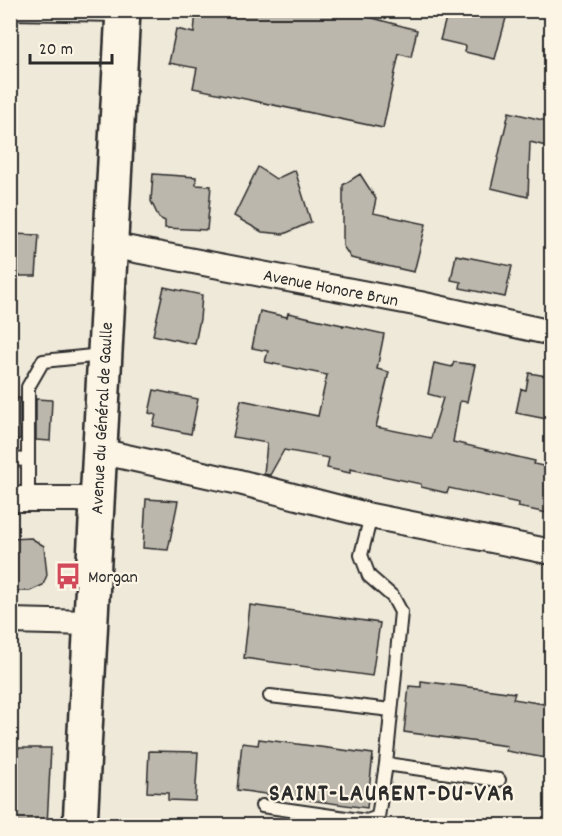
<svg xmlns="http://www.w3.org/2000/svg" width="562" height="836" viewBox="0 0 562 836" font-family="Dekko,sans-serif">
<rect width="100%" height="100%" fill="#efe9da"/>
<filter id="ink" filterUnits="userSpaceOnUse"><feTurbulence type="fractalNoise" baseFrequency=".0167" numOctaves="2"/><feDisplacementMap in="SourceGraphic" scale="12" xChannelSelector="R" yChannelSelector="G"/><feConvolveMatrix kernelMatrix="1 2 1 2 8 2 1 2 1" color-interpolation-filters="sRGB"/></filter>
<g filter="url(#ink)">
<path fill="#bcb7ac" stroke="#2b2b2b" stroke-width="1.5" d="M196 10H366L365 16 417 30 411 57 399 54 383 128 193 88 197 68 169 63 176 29 194 33Z
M454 10H476L506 18 495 59 465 52 466 46 440 40 446 18 451 20Z
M509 112 551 122 546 146 530 142 528 197 491 188Z
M258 167 276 179 295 170 311 222 284 234 262 232 234 216Z
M153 174 196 177V185L211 186 207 230 165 228V221L159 218 151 201Z
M360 174 376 199 373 213 426 224 414 272 351 258 343 246V185Z
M10 234 39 235 36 276H10Z
M456 255 512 266 505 297 460 288 461 282 451 280Z
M164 287 202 295 200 319 195 344 153 335Z
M260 311 287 317 288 313 342 325 343 327V325L384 334 377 369 389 372 376 427 431 438 443 398 428 394 434 363 452 367 454 362 475 365 467 402 460 401 453 442 535 461 534 464 552 468V514L518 507 519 503 449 488 447 493 421 487V484L350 469V473L327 468 329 458 284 450 270 475 264 474 267 443 233 437 241 400 318 416 327 375 265 362 268 351 252 348Z
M529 373 552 377V420L516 413 521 389 526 390Z
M154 390 198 399 191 434 153 426 156 415 149 413Z
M10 398H20V439H10Z
M36 399 52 400 50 441 36 440Z
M146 499 178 501 168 550 143 548Z
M31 538 44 546 47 575 43 585 30 591H10L15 579 10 575V539Z
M250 605 380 623 372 676 244 658Z
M421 681 515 693 513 699 550 705 548 722H552V759L506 751 507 746 404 732 409 686 421 687Z
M259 739 373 754 367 808 237 790 242 743 258 745Z
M10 748H51L47 825H10Z
M149 751 198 752 195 801 168 800V793L147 792Z"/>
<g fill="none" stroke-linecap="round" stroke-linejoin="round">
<g stroke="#2b2b2b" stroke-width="16">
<path id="lane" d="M10 13 121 15
M10 459 28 460
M28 499V387L43 361 102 355
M371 516 361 555 369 576 393 597 401 612 386 764 499 780
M270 696 391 710
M262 806 367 821 378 817 386 764"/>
</g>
<g stroke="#2b2b2b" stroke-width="28">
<path id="street" d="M109 245 420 304 552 333
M99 451 239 482 371 516 552 552
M10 499H78L97 501
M10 621 90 623"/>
</g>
<g stroke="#2b2b2b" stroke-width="38">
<path id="secondary" d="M80 826 123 10"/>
</g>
<use href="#lane" stroke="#fcf5e5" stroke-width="12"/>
<use href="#street" stroke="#fcf5e5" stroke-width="24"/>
<use href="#secondary" stroke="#fcf5e5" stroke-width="33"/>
</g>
</g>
<defs>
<g id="bus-bare" transform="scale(2.07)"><path d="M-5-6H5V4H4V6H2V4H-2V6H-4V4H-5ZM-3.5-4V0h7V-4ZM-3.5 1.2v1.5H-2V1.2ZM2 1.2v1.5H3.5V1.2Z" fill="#d1495b" stroke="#fcf5e5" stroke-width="2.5" paint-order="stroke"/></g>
</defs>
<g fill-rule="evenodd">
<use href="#bus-bare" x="68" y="576"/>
</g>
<g text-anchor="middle" stroke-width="4.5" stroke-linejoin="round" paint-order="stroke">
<g font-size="18" fill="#2b2b2b" stroke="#fcf5e5">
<text transform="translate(331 287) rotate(11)" y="6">Avenue Honore Brun</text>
<text transform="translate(101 418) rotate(-87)" y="6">Avenue du Général de Gaulle</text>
</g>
<g font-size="18" fill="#2b2b2b" stroke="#fcf5e5" text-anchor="start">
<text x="88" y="582">Morgan</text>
</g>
<g font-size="24" font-weight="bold" letter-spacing="1.5" fill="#2b2b2b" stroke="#fcf5e5">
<text x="392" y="800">SAINT-LAURENT-DU-VAR</text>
</g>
</g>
<rect width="562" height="836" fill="none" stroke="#fcf5e5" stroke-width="36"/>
<rect x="18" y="18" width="526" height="800" fill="none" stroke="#2b2b2b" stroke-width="2" filter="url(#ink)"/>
<path d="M30 54v9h82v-9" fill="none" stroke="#2b2b2b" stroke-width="3"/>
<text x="39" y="54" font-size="18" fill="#2b2b2b" stroke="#fcf5e5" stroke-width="4.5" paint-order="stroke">20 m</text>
</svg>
